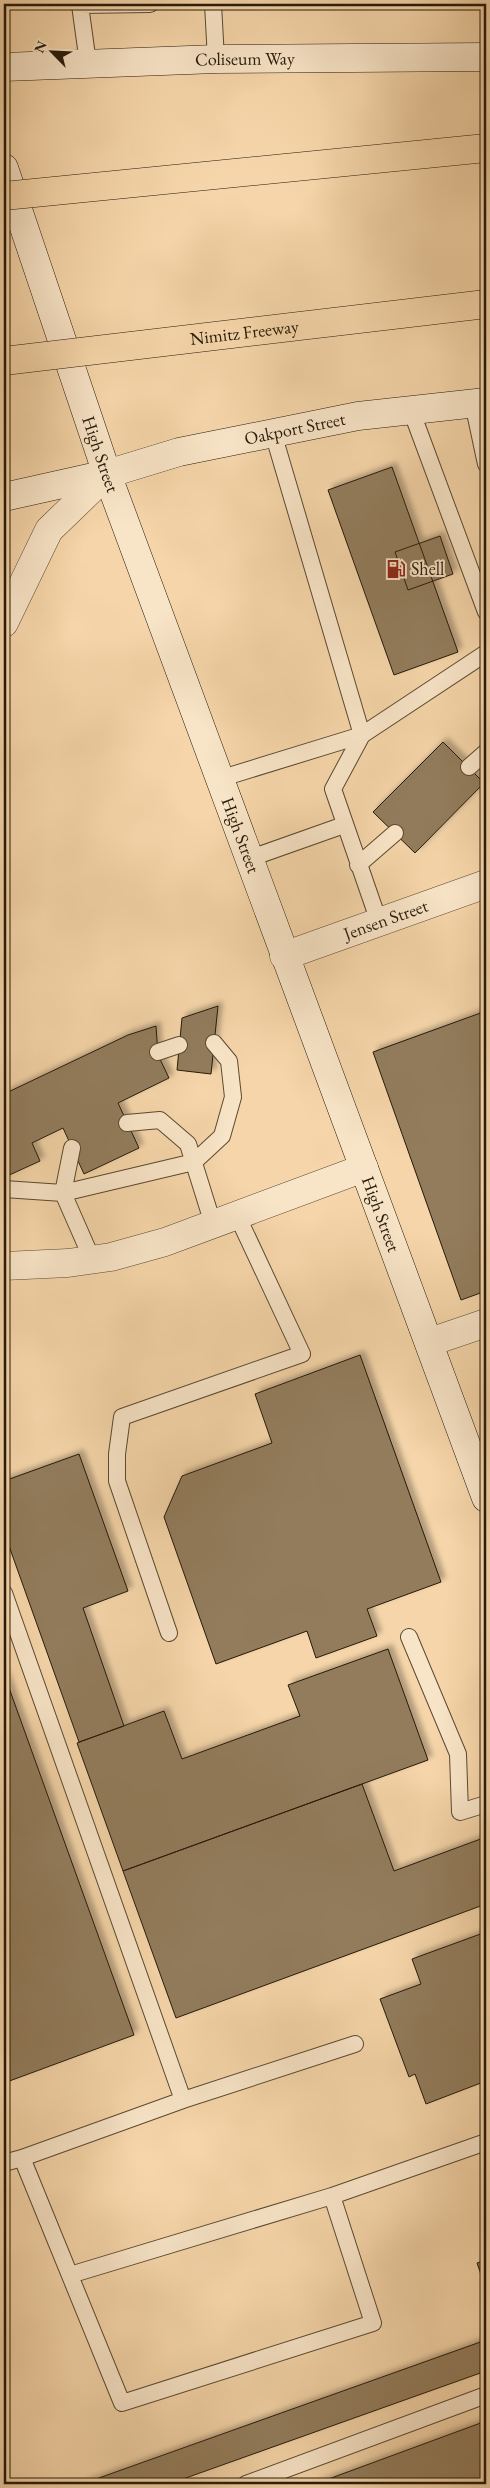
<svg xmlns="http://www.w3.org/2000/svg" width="490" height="2488" viewBox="0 0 490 2488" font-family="'EB Garamond',serif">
<defs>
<filter id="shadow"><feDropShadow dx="4.5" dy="-4.5" stdDeviation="2.5" flood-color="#0004"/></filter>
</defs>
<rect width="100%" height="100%" fill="#f5d5a9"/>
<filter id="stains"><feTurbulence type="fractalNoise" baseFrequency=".004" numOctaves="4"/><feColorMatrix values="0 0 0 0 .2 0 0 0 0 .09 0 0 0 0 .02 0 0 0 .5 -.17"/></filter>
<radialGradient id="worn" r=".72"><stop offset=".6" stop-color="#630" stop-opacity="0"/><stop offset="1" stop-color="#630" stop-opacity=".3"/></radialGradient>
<path fill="#927b5c" stroke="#261a09" filter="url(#shadow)" d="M392 467 458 652 394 675 328 490Z
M440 536 453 574 408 590 395 552Z
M443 742 484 783 415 853 373 812Z
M218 1006 211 1074 177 1070 182 1018Z
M486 1011V1291L461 1300 373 1052Z
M156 1026 158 1055 169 1078 118 1103 139 1148 84 1174 63 1128 32 1143 40 1161 5 1177 4 1094 128 1035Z
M360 1355 441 1582 367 1609 377 1636 316 1658 307 1631 216 1664 164 1517 182 1476 272 1443 255 1394Z
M79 1454 128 1591 83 1608 124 1726 79 1742 4 1532V1481Z
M388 1649 428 1760 123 1871 77 1743 164 1711 182 1759 300 1716 288 1685Z
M4 1674 134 2035 4 2083Z
M362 1784 394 1871 486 1837V1904L176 2018 123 1871Z
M486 1932V2081L426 2104 415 2074 409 2077 380 1999 421 1984 412 1959Z
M486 2260V2289L477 2263Z
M486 2340V2371L169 2484H82Z
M486 2421V2484H315Z"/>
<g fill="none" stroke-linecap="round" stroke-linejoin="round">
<g stroke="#5a4931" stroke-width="18">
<path id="lane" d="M213 4 216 59
M88 63 80 5 150 4
M473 403 486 464
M411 410 486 612
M273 433 362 735 333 789 379 922
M469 767 486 752
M219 779 362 735 486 653
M248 859 344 825
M358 865 395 833
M158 1052 179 1045
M127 1123 160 1120 188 1144 213 1224
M72 1148 63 1193 92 1259
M4 1189 63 1193 194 1162 222 1136 233 1097 229 1061 214 1043
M4 1593 183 2100 22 2158 122 2403 373 2323 332 2196 70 2275
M169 1633 117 1481V1454L122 1417 302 1354 237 1215
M409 1637 458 1754 460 1812 486 1804
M183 2100 355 2044
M4 2163 22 2158
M332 2196 486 2142
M246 2484 486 2395"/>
</g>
<g stroke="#5a4931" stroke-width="29">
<g id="street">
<path d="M4 623 49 530 107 474"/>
<path id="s1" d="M284 956 486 884"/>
<path d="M4 1266 68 1263 111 1257 165 1242 364 1168"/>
<path d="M430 1342 486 1323"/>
</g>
</g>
<g stroke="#261a09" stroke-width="29">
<g id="secondary">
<path id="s2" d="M4 67 216 59 486 57"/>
<path id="s3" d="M4 168 107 474 486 1498"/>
<path id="s4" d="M4 497 107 474 179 452 358 416 486 402"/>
</g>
</g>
<use href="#lane" stroke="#f8e4c7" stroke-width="16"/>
<use href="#street" stroke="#f8e4c7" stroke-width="28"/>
<use href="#secondary" stroke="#f8e4c7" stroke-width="28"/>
<g stroke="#261a09" stroke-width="29" stroke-linecap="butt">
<g id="highway-bridge">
<path d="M4 196 486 148"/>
<path id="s5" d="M4 361 486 304"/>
</g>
</g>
<use href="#highway-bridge" stroke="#f5d5a9" stroke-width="28"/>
</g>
<defs>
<g id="fuel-bare" transform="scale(1.5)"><path d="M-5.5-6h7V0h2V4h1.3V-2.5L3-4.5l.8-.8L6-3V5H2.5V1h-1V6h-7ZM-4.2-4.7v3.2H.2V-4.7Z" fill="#8f2418" stroke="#f8e4c7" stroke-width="2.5" paint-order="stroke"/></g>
</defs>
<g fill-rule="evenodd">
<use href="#fuel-bare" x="396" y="569"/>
</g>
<g text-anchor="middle" stroke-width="4" stroke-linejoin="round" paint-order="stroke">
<g font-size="18" fill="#261a09" stroke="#f8e4c7">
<text dy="6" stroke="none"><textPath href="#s2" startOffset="241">Coliseum Way</textPath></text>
<text dy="6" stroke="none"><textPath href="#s5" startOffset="242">Nimitz Freeway</textPath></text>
<text dy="6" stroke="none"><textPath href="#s4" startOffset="299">Oakport Street</textPath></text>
<text dy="6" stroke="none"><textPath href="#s3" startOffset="302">High Street</textPath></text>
<text dy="6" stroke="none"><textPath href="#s3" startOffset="708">High Street</textPath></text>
<text dy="6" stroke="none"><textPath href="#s1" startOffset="108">Jensen Street</textPath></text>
<text dy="6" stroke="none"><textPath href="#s3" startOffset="1112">High Street</textPath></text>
</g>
<g font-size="18" fill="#261a09" stroke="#f8e4c7" text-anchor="start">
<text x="411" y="575">Shell</text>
</g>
</g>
<rect width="490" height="2488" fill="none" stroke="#f5d5a9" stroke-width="20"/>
<rect x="5" y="5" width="480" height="2478" fill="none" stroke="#261a09" stroke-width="2.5"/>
<rect x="10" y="10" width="470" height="2468" fill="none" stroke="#261a09"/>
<g transform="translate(52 52) rotate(294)" stroke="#f8e4c7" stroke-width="4" paint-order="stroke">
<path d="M0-4L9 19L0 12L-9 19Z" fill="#261a09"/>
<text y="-8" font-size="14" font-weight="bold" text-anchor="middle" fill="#261a09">N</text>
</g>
<rect width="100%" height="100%" filter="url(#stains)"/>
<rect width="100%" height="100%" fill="url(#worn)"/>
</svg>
